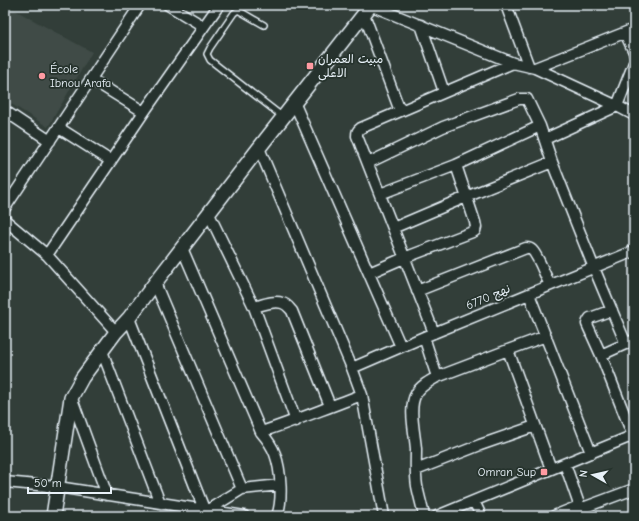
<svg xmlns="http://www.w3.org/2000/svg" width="639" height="521" viewBox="0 0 639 521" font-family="'Comic Neue','Playpen Sans Arabic',sans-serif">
<rect width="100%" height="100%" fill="#323e39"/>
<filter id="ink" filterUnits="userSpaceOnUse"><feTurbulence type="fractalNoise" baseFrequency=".025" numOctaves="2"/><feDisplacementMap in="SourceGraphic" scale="8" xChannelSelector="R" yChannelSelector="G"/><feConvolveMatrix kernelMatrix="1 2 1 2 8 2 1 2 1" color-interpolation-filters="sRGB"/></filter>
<g filter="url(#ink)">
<path fill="#3f4b46" d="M11 8 92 52 48 127 5 100V10Z"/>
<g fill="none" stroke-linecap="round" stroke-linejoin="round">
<g stroke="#e8f1f8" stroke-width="8">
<path id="service" d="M264 25 238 10 234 13 210 48 207 54 210 60 283 117"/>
</g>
<g stroke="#e8f1f8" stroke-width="13">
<path id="minor" d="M168 5 203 26
M370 5 513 63 535 68 634 29
M506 5 529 67
M364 14 400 111
M421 25 444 92
M625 33 634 52
M535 68 617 106 634 115
M91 79 144 112
M294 102 401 347
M5 111 50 141
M59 128 111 161
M545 139 617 106 634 63
M259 148 352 368 362 395 384 516
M368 163 443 127 519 99H527L540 126 552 162 594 268 626 344
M380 194 456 165 540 126
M5 208 140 5
M209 214 254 307 296 421
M5 220 47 255 116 332
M393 228 466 197 552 162
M182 248 261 432C267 439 272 446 275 454 281 470 283 500 277 516
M47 255 144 112 219 5
M369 273 404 258 475 231 476 227 475 222 456 165
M155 283 242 489
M417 291 526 248C529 248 530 248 532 250 539 257 545 276 550 285
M529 294 591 453
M254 307C262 305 274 300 282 303 287 304 289 308 292 311L330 406
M612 310 590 318 588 321 587 324 601 355 633 436
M129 318 204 509
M434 333 357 136C357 132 357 131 361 128L513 63
M546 336 508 350 551 469
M102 351 160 503
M601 355 634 340
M352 368 424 337 634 251
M437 377 508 350
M72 399 107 495
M261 432C295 421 328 407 362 395
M565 464 583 516
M416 470 480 445 535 426
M5 482 58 487 244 516
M474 501 481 516
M580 509 634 489
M208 510 242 489 280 485
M424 516C422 506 419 496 417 486 415 474 416 461 416 449 415 434 408 407 416 394 420 386 430 381 437 377L424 337
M437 516 634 435
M554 516 579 506"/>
</g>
<g stroke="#e8f1f8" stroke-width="16">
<path id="tertiary" d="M53 516 71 398 82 378 116 332 129 318 155 283 182 248 259 148 371 5"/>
</g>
<use href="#service" stroke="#26332d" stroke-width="5"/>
<use href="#minor" stroke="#26332d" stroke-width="10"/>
<use href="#tertiary" stroke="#26332d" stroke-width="13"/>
</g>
</g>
<g fill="#ff9aa2" stroke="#26332d" stroke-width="1.5">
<rect x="306" y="62" width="8" height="8" rx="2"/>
<circle cx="42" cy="76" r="4"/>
<rect x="540" y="468" width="8" height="8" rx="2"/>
</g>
<g text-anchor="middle" stroke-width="3.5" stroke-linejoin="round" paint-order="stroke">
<g font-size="12" fill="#e8f1f8" stroke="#26332d" text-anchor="start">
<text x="318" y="63">مبيت العمران<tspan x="318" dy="14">الاعلى</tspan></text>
<text x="50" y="73">École<tspan x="50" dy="14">Ibnou Arafa</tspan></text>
<text x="536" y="476" text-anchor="end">Omran Sup</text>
</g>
<g font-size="12" fill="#e8f1f8" stroke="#26332d">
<text transform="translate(488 297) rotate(-23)" y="4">نهج 6770</text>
</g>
</g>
<rect width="639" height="521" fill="none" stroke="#26332d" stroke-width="20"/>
<rect x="10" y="10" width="619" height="501" fill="none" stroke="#e8f1f8" stroke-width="1.5" filter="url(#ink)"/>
<g transform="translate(593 475) rotate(278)" stroke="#26332d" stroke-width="3" paint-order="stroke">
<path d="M0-3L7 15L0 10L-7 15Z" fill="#e8f1f8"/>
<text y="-6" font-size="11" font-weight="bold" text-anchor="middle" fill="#e8f1f8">N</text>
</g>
<path d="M28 487v6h83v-6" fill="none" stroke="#e8f1f8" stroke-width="2"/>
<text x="34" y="487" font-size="12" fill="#e8f1f8" stroke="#26332d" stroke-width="3" paint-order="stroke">50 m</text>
</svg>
